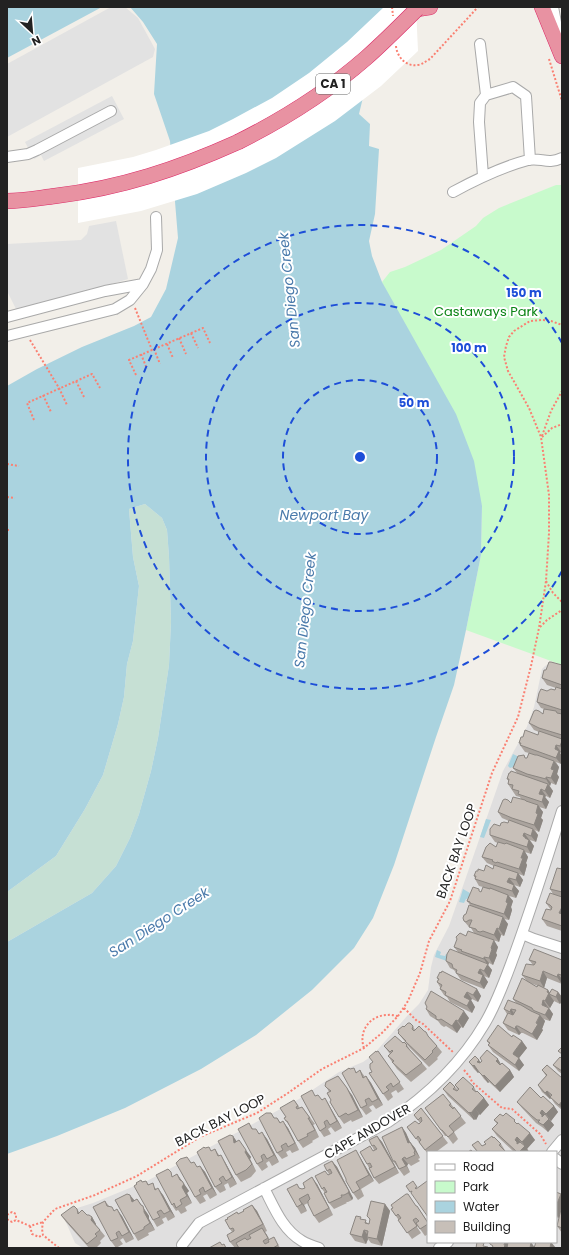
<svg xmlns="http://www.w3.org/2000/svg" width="569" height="1255" viewBox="0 0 569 1255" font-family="Poppins,sans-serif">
<rect width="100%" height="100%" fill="#f2efe9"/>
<path fill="#e0dfdf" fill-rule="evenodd" d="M550 663 562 665V1248H83L75 1243 65 1220V1218L71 1210 93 1203 147 1181 299 1099 339 1072 363 1062 373 1055 407 1016 419 1004 428 990 431 967 434 955 449 926 503 771 526 729 534 707 542 669 545 666ZM428 1152H556V1242H428Z"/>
<path fill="#c6e0d4" d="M145 504 162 518 167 530 169 557 171 622 169 665 158 738 151 771 139 814 130 838 116 866 92 893 7 942V892L56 856 85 809 103 775 118 724 124 697 127 664 133 641 139 586 133 557 129 509Z"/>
<path fill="#c8facc" d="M556 185H562V665L466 630 481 555 482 506 382 282 390 272 405 267 441 250 476 226 483 218 499 208Z"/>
<path fill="#e2e2e2" d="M111 7H125L138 18 155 49 153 57 7 137V64Z
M112 96 124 119 44 161 41 155 34 159 25 142Z
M116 221 128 279 70 297 16 309 7 291V244L81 240 87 234 89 226Z"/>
<path fill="#aad3df" d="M7 7H102L7 58Z
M130 7H391L383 14 359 114 370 124 369 146 379 149 375 214 369 241 372 256 382 282 456 414 474 461 482 506 481 555 466 630 454 685 436 737 394 865 373 918 354 948 312 990 256 1035 201 1069 125 1108 57 1136 7 1154V942L92 893 116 866 130 838 139 814 151 771 158 738 169 665 171 622 169 557 167 530 162 518 145 504 129 509 133 557 139 586 133 641 127 664 124 697 118 724 103 775 85 809 56 856 7 892V386L37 369 82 347 134 326 151 317 166 289 178 238 170 141 154 94 157 44 143 22Z
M513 754 517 756 518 759 516 766 510 768 508 766Z
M486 819 491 820 484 838 480 837Z
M463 889 470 893 469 898 466 899 464 903 459 902Z
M437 950 441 952 440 955 445 956 446 954 449 955 447 961 435 957Z"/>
<path fill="#fff" d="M384 7H416L418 51 381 86 335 121 276 158 246 173 197 194 141 211 78 223V168L133 157 156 150 209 131 233 119 272 98 309 73 347 42Z"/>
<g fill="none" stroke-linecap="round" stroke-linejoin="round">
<g stroke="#a9a9a9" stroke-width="12">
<path id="minor" d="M553 7 558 33
M480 44 486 95
M7 157 28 154 37 150 111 111
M483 176 479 122 480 103 486 95 513 87 526 96 530 160
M453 192C477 179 502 167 528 160 541 157 547 165 562 158
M7 317 105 291 143 284
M7 336 115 309 130 300 143 284 151 269 157 250 156 217
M522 934 534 939 562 948
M552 1152 562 1140
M556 1159 562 1164
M264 1188C274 1207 282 1229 302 1241 307 1244 313 1246 319 1248
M182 1245 199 1223 388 1122C427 1096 461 1064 485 1023 498 1001 506 977 515 953 532 906 547 859 562 811
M439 1248 448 1242"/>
</g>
<g stroke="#dc2a67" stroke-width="16">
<path id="highway" d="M542 7 562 56
M417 9 430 7
M7 201C23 201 39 198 55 196 121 188 178 169 238 142"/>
</g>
<path stroke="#fa8072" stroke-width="2" stroke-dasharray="2 2" stroke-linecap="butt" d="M392 7 393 16
M396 46C397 57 406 67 418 65 423 64 426 61 430 59L478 7
M549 59 562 101
M135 308 152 350
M191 333 198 348
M179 338 186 354
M30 340 59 388 67 405
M167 344 173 358
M154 349 160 364
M141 354 147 369
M136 375 129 360 203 328 210 343
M76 381 84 397
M43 395 51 412
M34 420 27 403 92 374 100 388
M542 436 551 411 562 391
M542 437 552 428 562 424
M7 464 19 466
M7 497 15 498
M7 530H11
M546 581 553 593 562 602
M540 627 547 620 562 610
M404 1008 417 1021 422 1023 454 1053
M364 1048C358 1031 370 1015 388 1015 391 1014 395 1016 398 1016
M464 1070 470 1077 472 1082 502 1108 512 1109 540 1134 546 1144
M7 1215 12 1212 16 1214V1220
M7 1219 12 1222 16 1220 30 1226 43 1222
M30 1226 32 1234 39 1237 42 1235
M59 1248 43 1235 42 1229 43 1222 55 1209 95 1195 137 1176 200 1137 257 1113 288 1093 322 1069 364 1048 383 1032 398 1016 408 1001 420 973 429 941 450 901 492 773 518 717 531 666 539 628 546 581 549 533V495L541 437 529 408 508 371 504 357 506 346 509 337 514 331 530 321 542 320 551 321 562 325"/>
<use href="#minor" stroke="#fff" stroke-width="10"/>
<use href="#highway" stroke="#e892a2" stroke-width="15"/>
<g stroke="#dc2a67" stroke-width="16" stroke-linecap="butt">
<path id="highway-bridge" d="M238 142C284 119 327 92 366 58 383 43 400 26 417 9"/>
</g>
<use href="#highway-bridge" stroke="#e892a2" stroke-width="15"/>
</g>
<path fill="#aba49e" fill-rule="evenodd" d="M562 665V752H561L560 753 561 764 556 762 559 767 557 774 559 777 556 785 551 783 550 786 549 785 553 791 550 798 546 796 545 797 549 802 546 809 539 807 543 812 541 818 543 820 539 832 535 830 538 835 536 842 530 840 534 846 531 854 525 852 528 857 526 863 527 865 524 876 519 874 523 880 520 887 514 885 519 891 516 898 509 896 513 901 511 907 512 910 509 920 504 919 508 924 504 936 501 935 499 942 487 938 498 947 496 953 497 955 493 965 489 963 488 965 492 970 489 978 484 976V977L488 982 484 989 461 980 454 970 450 968 446 961 458 952 454 947 466 936 474 933 471 928 469 927 464 921 466 914 471 906 467 901 481 892 483 887 479 886 475 879V878L474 876 478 871H484L493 869 494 866 487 863 482 857 496 847 498 843 495 842 490 835 500 826 508 823 509 821 502 818 498 812 511 803 521 799 520 797 516 796 508 784V780L507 779 510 773H517L513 768 525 758H527L529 753 525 752 520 745V744L519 743 523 737 538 735 539 732 534 730 529 723 543 714 544 709 541 708 537 702 547 691 555 690 556 688 547 685 542 678 546 670Z
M562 869V931L547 926 542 919 551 910 546 903 553 894 550 889Z
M529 960H562V984L547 978 544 988 538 986 548 990 550 993 558 992 562 997V1001L560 1004 554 1001 550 1008 548 1007 553 1014 550 1021 543 1019 545 1021 542 1029 543 1030 537 1040 523 1033H521L519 1035 508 1030 503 1023 507 1014 504 1009 516 1003 513 999 526 980 522 975 533 965ZM530 983 538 986 537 987Z
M437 978 477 989 481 996 478 1002 472 999 471 1000 475 1007 472 1013 450 1002 447 997 444 995 440 989V987L437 982 438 979Z
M426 1009 469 1018 463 1028 461 1027 457 1033 446 1026 444 1027 441 1025 438 1021 430 1016Z
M413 1026 415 1030 431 1039 437 1046 442 1052 437 1058 438 1059 429 1067 410 1048 398 1033 404 1027Z
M512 1037 522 1041 527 1048 519 1058 524 1065 519 1071 493 1052 488 1045 489 1044 487 1041Z
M403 1043 407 1045 411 1051 422 1063 427 1069 411 1082 397 1069 388 1056 390 1054 384 1046Z
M378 1051 404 1089 398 1093 396 1090 391 1093 393 1097 388 1101 369 1073 372 1072 373 1062 376 1052Z
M562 1059V1074L558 1071 553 1065Z
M469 1062 501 1064 510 1070 514 1077 500 1092 489 1082 488 1083 484 1079 479 1072 478 1073 474 1069Z
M350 1069 357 1072 360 1070 365 1077 366 1076 371 1083 383 1105 376 1109 373 1105 369 1107 372 1111 366 1115 361 1108Z
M542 1070 562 1078V1110L555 1104 551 1098 550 1099 542 1092 538 1085 546 1076Z
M455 1085 474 1087 476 1091 484 1098 489 1105 480 1115 479 1114 476 1120 475 1119 474 1120 448 1096 443 1089 455 1087 458 1090Z
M327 1088 352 1095 363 1117 352 1122 351 1120 344 1124 339 1117 329 1092Z
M316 1096 322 1100 325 1098 329 1105 342 1128 335 1132 331 1127 328 1129 331 1134 324 1137 320 1131Z
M541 1098 554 1106 558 1112 551 1121 550 1120 554 1125 548 1132 542 1127 536 1123 522 1108 517 1102Z
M294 1100 300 1108 302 1107 315 1124 313 1125 319 1137 312 1141 313 1142 303 1148 298 1141 291 1128 286 1121V1117Z
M451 1104 466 1123 454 1132 458 1139 453 1144 447 1136H445L425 1108Z
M421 1108 448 1143 436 1152H428V1154L407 1127 420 1123 414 1115Z
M271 1113 274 1118H277L280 1122 288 1128 299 1150 292 1153 290 1150 286 1152 288 1156 282 1159 277 1153Z
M503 1116 517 1124 535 1140 527 1148 529 1152H514L497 1136 492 1129 497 1124 494 1120Z
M249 1123 253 1129 267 1139 279 1162 272 1166 269 1161 266 1163 268 1167 262 1171 257 1164Z
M402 1127 406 1133 410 1142 415 1148 420 1158 418 1159 420 1161 411 1166 409 1164H408L407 1166 410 1172 404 1176 393 1161Z
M233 1136 237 1142 251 1157 250 1159 256 1171 251 1177 241 1182 236 1175Z
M377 1136 382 1142 399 1173 379 1184 374 1178 367 1164 373 1151 374 1150 372 1146Z
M493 1138 501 1144 506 1152H477L472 1145 482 1146Z
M205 1148 212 1151 215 1149 219 1155 225 1162 237 1184 230 1188 228 1183 224 1185 226 1190 220 1193 215 1187Z
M360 1157 374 1181 361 1189 364 1196 358 1200 353 1193Z
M332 1161 337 1167 353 1198 352 1200 348 1202H346L347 1203 334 1209 329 1203 325 1193 322 1189 328 1175 329 1174 327 1171Z
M191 1163 197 1167 200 1166 205 1172 217 1195 210 1199 207 1194 203 1196 206 1201 200 1204 195 1197Z
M177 1174 189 1191 187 1193 192 1203 185 1207 187 1211 181 1214 178 1210 176 1211 172 1205 174 1176Z
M146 1181 149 1185 157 1189 163 1195 175 1217 168 1221 166 1217 162 1219 164 1223 157 1227 153 1220 142 1182Z
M317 1184 333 1215 319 1223 314 1216 308 1203 304 1205 307 1211 301 1214 297 1207 300 1188 302 1189Z
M556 1192 562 1195V1233L557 1226 560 1215 559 1218 556 1217Z
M137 1199 147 1213 149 1216V1219L155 1230 148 1233 149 1235 138 1241 134 1234V1201Z
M105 1201 109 1206 122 1216 134 1239 126 1243 123 1238 120 1240 123 1244 116 1248 111 1241Z
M385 1204 390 1211 382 1246 371 1243 368 1239 366 1244 355 1241 350 1234 362 1219 369 1224 370 1220 367 1216Z
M252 1205 257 1211 267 1231 265 1232 269 1239 278 1244 280 1248H239L238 1247 235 1248 230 1242 232 1232 230 1229 238 1214 244 1211Z
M416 1206H417L428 1222V1234L425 1236 418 1226 417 1227 421 1233 412 1239 391 1209Z
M77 1209 79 1212 87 1215 92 1217 96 1224V1225L105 1236 100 1241 101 1243 96 1248H89L66 1222 61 1215Z"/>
<path fill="#8b8681" d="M562 741V749L560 746Z
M556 745 561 752 560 753 562 755V761L561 764 556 758 555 749Z
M554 761 559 767 557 774 559 777 556 785 551 778V769Z
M546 777 551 783 550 786 546 779Z
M548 784 553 791 550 798 545 791Z
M541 789 546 796 545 797 549 802 546 809 542 802 539 794Z
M538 805 543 812 541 818 543 820 539 832 534 825 536 813Z
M533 829 538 835 536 842 531 836Z
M524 833 534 846 531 854 527 847 523 836Z
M524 850 528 857 526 863 527 865 524 876 519 869 521 858Z
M518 873 523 880 520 887 516 880Z
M509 878 514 884 512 889 507 882Z
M514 885 519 891 516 898 512 891Z
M508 895 513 901 511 907 512 910 509 920 504 914 506 902Z
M562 907V917L559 913Z
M503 917 508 924 504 936 499 929Z
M497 928 501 935 499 942 494 935Z
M494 940 498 947 496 953 497 955 493 965 489 958 491 948Z
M484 957 489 963 488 965 492 970 489 978 484 971 487 964 484 959Z
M480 969 488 982 484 989 480 983 478 973Z
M543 971 547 978 544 988 540 981Z
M558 974 562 979V984L557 977Z
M477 989 481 996 478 1002 473 995Z
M548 990 552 996 549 994 554 1001 550 1008 545 1001Z
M467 992 472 999 471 1000 475 1007 472 1013 467 1006 464 997Z
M558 992 562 997V1001L560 1004 556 997Z
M543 1000 548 1007 542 1005Z
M549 1008 553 1014 550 1021 545 1015Z
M511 1009 516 1016 515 1019 510 1012Z
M464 1011 469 1018 463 1028 458 1021Z
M540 1015 545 1021 542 1029 543 1030 537 1040 532 1034Z
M456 1020 461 1027 457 1033 452 1026Z
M516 1026 521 1033 519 1035 515 1029Z
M522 1041 527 1048 519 1058 524 1065 519 1071 515 1065 513 1054 514 1052Z
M498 1059 502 1066 496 1061Z
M479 1060 484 1066 477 1062Z
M474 1065 479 1072 478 1073 473 1066Z
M510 1070 514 1077 500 1092 495 1086Z
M484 1075 489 1082 488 1083 483 1076Z
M338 1076 352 1095 363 1117 358 1110Z
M366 1076 371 1083 383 1105 378 1099Z
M547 1091 552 1098 550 1097 551 1098 550 1099 545 1093Z
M325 1098 329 1105 342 1128 337 1121Z
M484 1098 489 1105 480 1115 475 1108Z
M562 1101V1109L559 1105Z
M554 1106 558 1112 551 1121 546 1114Z
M475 1108 479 1114 476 1120 471 1113Z
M542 1110 547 1117 549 1119 554 1125 548 1132 543 1125 540 1113Z
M470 1112 475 1119 474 1120 469 1113Z
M308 1118 313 1125 319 1137 315 1130Z
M283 1121 288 1128 299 1150 295 1143Z
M402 1127 406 1133 413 1149 408 1143Z
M262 1132 267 1139 279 1162 274 1155Z
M530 1133 535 1140 527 1149 522 1142Z
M233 1136 237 1142 234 1143Z
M377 1136 382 1142 399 1173 395 1167Z
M517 1137 522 1144 525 1146 529 1152H519L515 1140Z
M410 1142 415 1148 420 1158 415 1151Z
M246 1150 251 1157 250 1159 256 1171 252 1164 245 1152Z
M356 1150 360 1157 374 1181 369 1175Z
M221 1155 225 1162 237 1184 232 1177Z
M403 1158 408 1164 407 1166 410 1172 402 1159Z
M332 1161 337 1167 353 1198 352 1200 348 1193Z
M200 1166 205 1172 217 1195 212 1188Z
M177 1174 182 1181 189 1191 187 1193 192 1203 187 1196 182 1187 180 1180Z
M312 1177 317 1184 333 1215 329 1208Z
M158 1188 163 1195 175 1217 170 1211Z
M561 1194 562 1195V1210L559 1218 556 1214V1206Z
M130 1195 135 1201 132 1202Z
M137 1199 147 1213 149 1216V1219L155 1230 150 1223Z
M299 1199 304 1205 307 1211 302 1204Z
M385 1204 390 1211 382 1246 377 1239Z
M252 1205 257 1211 267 1231 263 1224Z
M117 1209 122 1216 134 1239 129 1232Z
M92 1217 96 1224V1226L91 1220Z
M262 1228 267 1235 272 1245 268 1238Z
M364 1230 369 1237H367L368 1239 366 1244 362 1237Z
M505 1242H511L510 1248H504Z
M531 1242 535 1248H530Z
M551 1242 556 1248H550Z"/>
<path fill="#c7bfb8" stroke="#8b8681" d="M549 662H551L562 665V685L542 678 544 670H546Z
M556 687 562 689V710L537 702 539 693 541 689 547 691 551 689 555 690Z
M544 709 556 711 557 713 562 714V735L539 728 529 723 534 711 536 710 539 711 543 714Z
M525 730 538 735 539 731 562 739V741L560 746 556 745 555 749 559 751 556 758 520 745 521 743H519L521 737H523Z
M529 753 535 755H537L554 761 551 769 554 770 551 778 546 777V779L527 774 513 768 518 756 524 755 525 758H527Z
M511 771 548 784 545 791 541 789 539 794 544 795 542 802 518 794 519 791 512 789 513 785 508 784 509 779H507L509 773H510Z
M513 797 525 800 526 801 538 805 536 813 538 814 534 825 512 818 498 812 503 800 505 799 508 800 511 803Z
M509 820 533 829 531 836 524 833 523 836 525 837V838L529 840 527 847 490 835V829L494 824 500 826 501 823 504 822 508 823Z
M498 842 505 844 506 843 524 850 521 858H523L519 869 497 862 496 863 492 861 493 860 482 857 486 847 490 843 496 847Z
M486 865 493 869 494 865 518 873 516 880 509 878 507 882 514 885 512 891 475 879 476 876H474L476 871H478V869L484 871Z
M557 868 562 869V892L550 889Z
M473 887 479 889V891L481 892 483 887 490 889V888L508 895 506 902 508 903 504 914 470 903V902L467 901Z
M550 893 562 897V907L559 913 562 914V926L542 919 546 909 551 910 552 907 550 905 546 903Z
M469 905 503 917 499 929 497 928 494 935 483 931 480 932 477 931 476 929 469 927 472 920H469L466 922 464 921 463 918 464 915 466 914Z
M468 931 494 940 491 948 492 949 489 958 484 957V959L461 951 462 950 454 947 457 939 456 937 460 933 466 936Z
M450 949 488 964 484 971 480 969 478 973 483 975 480 983 456 973 457 970 453 968 452 964 446 961 447 954Z
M534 949 562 960V972L561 975 558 974 557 977 543 971 540 981 522 975 526 964 534 965 536 962 529 960Z
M442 971 477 989 473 995 467 992 464 997 470 1000 467 1006 445 995 446 992 440 989 442 985 437 982 439 979 437 978 440 972 441 973Z
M522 978 537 987 538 985 548 990 547 992 549 993 545 1001 543 1000 542 1005 549 1008 545 1015 535 1011 533 1010 532 1008 513 999Z
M552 989 558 992 556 997 549 994Z
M431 991 464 1011 458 1021 456 1020 452 1026 441 1019 439 1020 436 1019V1016L426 1009 427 1007 425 1003Z
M508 1000 521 1005 531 1011 540 1015 536 1023 538 1024 532 1034 518 1026H516L515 1029 503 1023 508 1013 513 1015 516 1010 511 1009 510 1012 504 1009Z
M408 1023H410L413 1026 412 1029 414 1031 419 1026 424 1031 426 1032 428 1036 437 1046 432 1051 433 1052 425 1060 405 1041H406L398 1033 399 1032 398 1030 403 1026 404 1027Z
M498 1025 512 1037 513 1035 522 1041 514 1052 513 1054 519 1058 515 1065 488 1045 490 1043 487 1041Z
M395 1036 403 1043 404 1042 407 1045 406 1046 422 1063 406 1075 392 1062 394 1061 388 1056 393 1051 392 1050 390 1052 384 1046Z
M562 1047V1054L558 1051Z
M487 1050 498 1059 496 1061 500 1065 502 1063 510 1070 495 1086 484 1075 483 1076 479 1072 474 1065 473 1066 469 1062 475 1056 479 1060 477 1062 480 1063 482 1061 480 1058Z
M376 1051V1052L378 1051 400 1082 393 1087 391 1083 386 1087 389 1090 383 1094 369 1073 372 1072 370 1068V1064L373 1062 369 1057Z
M560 1057 562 1059V1071L553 1065Z
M547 1065 562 1078V1101L559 1105 550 1097 552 1095 547 1091 545 1093 538 1085 547 1075 542 1070Z
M349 1068 350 1069 354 1068 356 1073 360 1070 363 1078 366 1076 378 1099 372 1102 369 1098 365 1100 367 1105 361 1108 342 1073Z
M338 1076 347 1088 358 1110 348 1115 346 1113 339 1117 330 1102 331 1100 327 1093 331 1091 327 1088 325 1086 326 1082Z
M463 1077 474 1087 472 1089 476 1092 477 1091 484 1098 475 1108 471 1113 470 1112 469 1113 443 1089 450 1082 455 1087 453 1089 457 1091 459 1089 455 1085Z
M530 1087 541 1098 543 1096 554 1106 546 1114 542 1110 540 1113 542 1115V1117L545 1114 549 1119 543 1125 538 1122 540 1120H537L532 1116 517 1102Z
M312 1090 315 1096 318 1095 322 1100 325 1098 337 1121 330 1125 327 1120 324 1122 326 1127 320 1131 301 1096 310 1091Z
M443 1094 451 1104 449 1105 453 1109 454 1107 461 1116 449 1126 454 1132 448 1137 442 1130H441L425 1108Z
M294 1100 298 1106 296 1107 297 1109 302 1107 310 1118H308L315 1130 307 1134 308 1136 298 1141 287 1121H286L284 1118 286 1117 280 1108Z
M421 1108 443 1136 425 1150 419 1142 421 1140 418 1136 416 1139 407 1127 415 1121 419 1124 422 1121 421 1117 418 1120 414 1115Z
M266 1113H271L274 1118H277L280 1123 283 1121 295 1143 288 1147 286 1143 281 1146 283 1150 277 1153 259 1118Z
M506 1113 515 1120 514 1121 517 1124 518 1123 530 1133 522 1142 517 1137 515 1140 517 1142V1144L520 1142 525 1146 519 1152H517L492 1129 498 1123 494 1120 500 1114 503 1116Z
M249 1123 252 1129H256L259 1134 262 1132 274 1155 267 1159 264 1154 261 1156 263 1161 257 1164 238 1129Z
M402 1127 408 1143 410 1142 415 1151 414 1152 415 1155 406 1159 405 1157 403 1158 402 1159 406 1166 399 1169 395 1161H393L382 1137Z
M230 1135 233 1136 234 1143 239 1140 246 1150 245 1152 252 1164 246 1170 236 1175 218 1141Z
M377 1136 395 1167 374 1178 369 1168 372 1167 370 1163 367 1164 360 1152 370 1146 373 1151 377 1149 374 1145 372 1146 369 1140Z
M492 1136 493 1138 494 1137 501 1144 499 1145 506 1152H478L472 1145 478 1141 482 1146 486 1144 484 1142Z
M204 1147 205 1148 209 1147 211 1151 215 1149 218 1156 221 1155 232 1177 226 1181 223 1176 219 1179 222 1183 215 1187 197 1152Z
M356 1150 369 1175 356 1182 360 1189 353 1193 346 1181V1179L337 1160Z
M471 1150 473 1152H468Z
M187 1157 191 1163 194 1162 197 1167 200 1166 212 1188 205 1192 203 1187 199 1190 201 1194 195 1197 176 1163 180 1159Z
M332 1161 349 1191 348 1193 344 1195H341L342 1197 329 1203 324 1193 327 1192 324 1187 322 1189 315 1176 325 1171 328 1175 332 1173 330 1169 327 1171 324 1165Z
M168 1169 171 1172 172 1177 177 1174 180 1180 182 1181 184 1184 182 1187 187 1196 180 1200 182 1204 176 1208 174 1203 172 1205 156 1175Z
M312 1177 329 1208 314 1216 308 1204V1201L310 1199 308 1194 299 1199 302 1204 297 1207 287 1189 297 1184 299 1188 302 1189 305 1188 303 1183Z
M141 1180 142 1182 146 1181 148 1185 153 1183 155 1190 158 1188 170 1211 164 1214 161 1210 157 1212 160 1217 153 1220 134 1186 137 1184 136 1183Z
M413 1181 417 1187 415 1188 416 1189 427 1181 428 1182V1217L411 1193 412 1191 410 1192 406 1186Z
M556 1192 561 1194 556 1206Z
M127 1194 130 1195 132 1202 137 1199 141 1205 143 1206 144 1210V1212L150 1223 144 1227V1229L134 1234 115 1200Z
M406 1194H408L416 1206H417L428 1223V1224L420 1229 416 1223 419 1221 416 1218 413 1220 417 1226 407 1233 398 1220 401 1218 398 1214 396 1216 391 1209 393 1208 391 1205Z
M105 1201 107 1206 112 1207 114 1211 117 1209 129 1232 122 1236 119 1231 116 1233 118 1238 111 1241 93 1207Z
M371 1201 385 1204 377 1239 367 1237 368 1231 364 1230 362 1237 350 1234 356 1216 361 1217 360 1219 366 1220 365 1223 369 1224 370 1219 367 1216Z
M252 1205 263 1224 230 1242 227 1235 234 1231V1230L233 1228 230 1229 225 1220 228 1219 227 1218 237 1212 238 1214 244 1211 243 1210Z
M562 1205V1228L557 1226Z
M74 1206 77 1209 78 1214 82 1210 87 1215H89L92 1217 91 1220 100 1230 95 1234 97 1236 87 1244 61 1215 72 1207Z
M262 1228 268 1238 263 1241 265 1244 269 1242 268 1240 274 1237 278 1245 273 1248H239L236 1243 245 1238 247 1240 251 1238 249 1235Z
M220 1242 222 1245 224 1244 226 1248H209Z
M477 1242 484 1243 483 1246 488 1247V1248H476Z
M489 1242H505L504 1245H505L504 1248H492L493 1246 490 1244Z
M508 1242H531L530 1248H507Z
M536 1242H551L550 1248H534Z"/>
<g fill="none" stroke="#1d4ed8" stroke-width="2" stroke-dasharray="7 5">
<circle cx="360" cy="457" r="77"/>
<circle cx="360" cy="457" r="154"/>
<path d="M562 571A232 232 0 1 1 562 343"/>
</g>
<g text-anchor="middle" stroke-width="4" stroke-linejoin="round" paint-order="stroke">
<rect fill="#fff" stroke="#646464" stroke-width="1" x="316" y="74" width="34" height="20" rx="3"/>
<g font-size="12" font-weight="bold" fill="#222">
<text x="333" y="88">CA 1</text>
</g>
<g font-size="13" fill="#0c8416" stroke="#fff">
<text x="486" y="316">Castaways Park</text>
</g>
<g font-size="13" fill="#222" stroke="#fff">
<text transform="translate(456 851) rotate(-71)" y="5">BACK BAY LOOP</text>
<text transform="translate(220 1120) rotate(-27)" y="5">BACK BAY LOOP</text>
<text transform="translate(367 1131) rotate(-30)" y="5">CAPE ANDOVER</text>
</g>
<g font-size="14" font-style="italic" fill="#4a7aab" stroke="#fff">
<text transform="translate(289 290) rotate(-96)" y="5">San Diego Creek</text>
<text x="324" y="520">Newport Bay</text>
<text transform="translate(305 610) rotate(-84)" y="5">San Diego Creek</text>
<text transform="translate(159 922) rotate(-33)" y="5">San Diego Creek</text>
</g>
</g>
<circle cx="360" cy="457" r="6" fill="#1d4ed8" stroke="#fff" stroke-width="2"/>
<g font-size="12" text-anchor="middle" font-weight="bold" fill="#1d4ed8" stroke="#fff" stroke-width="4" stroke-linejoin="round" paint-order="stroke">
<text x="524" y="297">150 m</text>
<text x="469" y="352">100 m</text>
<text x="414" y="407">50 m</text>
</g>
<rect width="569" height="1255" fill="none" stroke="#222222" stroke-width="16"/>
<rect x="427" y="1151" width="130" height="92" fill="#ffffff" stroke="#a7a7a7"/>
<rect x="435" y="1164" width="20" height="6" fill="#ffffff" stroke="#a7a7a7"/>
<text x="463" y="1171" font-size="12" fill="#222222">Road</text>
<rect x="435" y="1181" width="20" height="12" fill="#c8facc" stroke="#a7a7a7"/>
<text x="463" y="1191" font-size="12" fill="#222222">Park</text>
<rect x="435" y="1201" width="20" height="12" fill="#aad3df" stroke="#a7a7a7"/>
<text x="463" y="1211" font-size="12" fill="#222222">Water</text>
<rect x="435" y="1221" width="20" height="12" fill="#c7bfb8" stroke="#a7a7a7"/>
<text x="463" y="1231" font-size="12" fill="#222222">Building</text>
<g transform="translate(32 32) rotate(154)" stroke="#ffffff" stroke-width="3" paint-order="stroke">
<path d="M0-3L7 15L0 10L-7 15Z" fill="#222222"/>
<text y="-6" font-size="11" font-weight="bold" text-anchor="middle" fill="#222222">N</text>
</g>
</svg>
